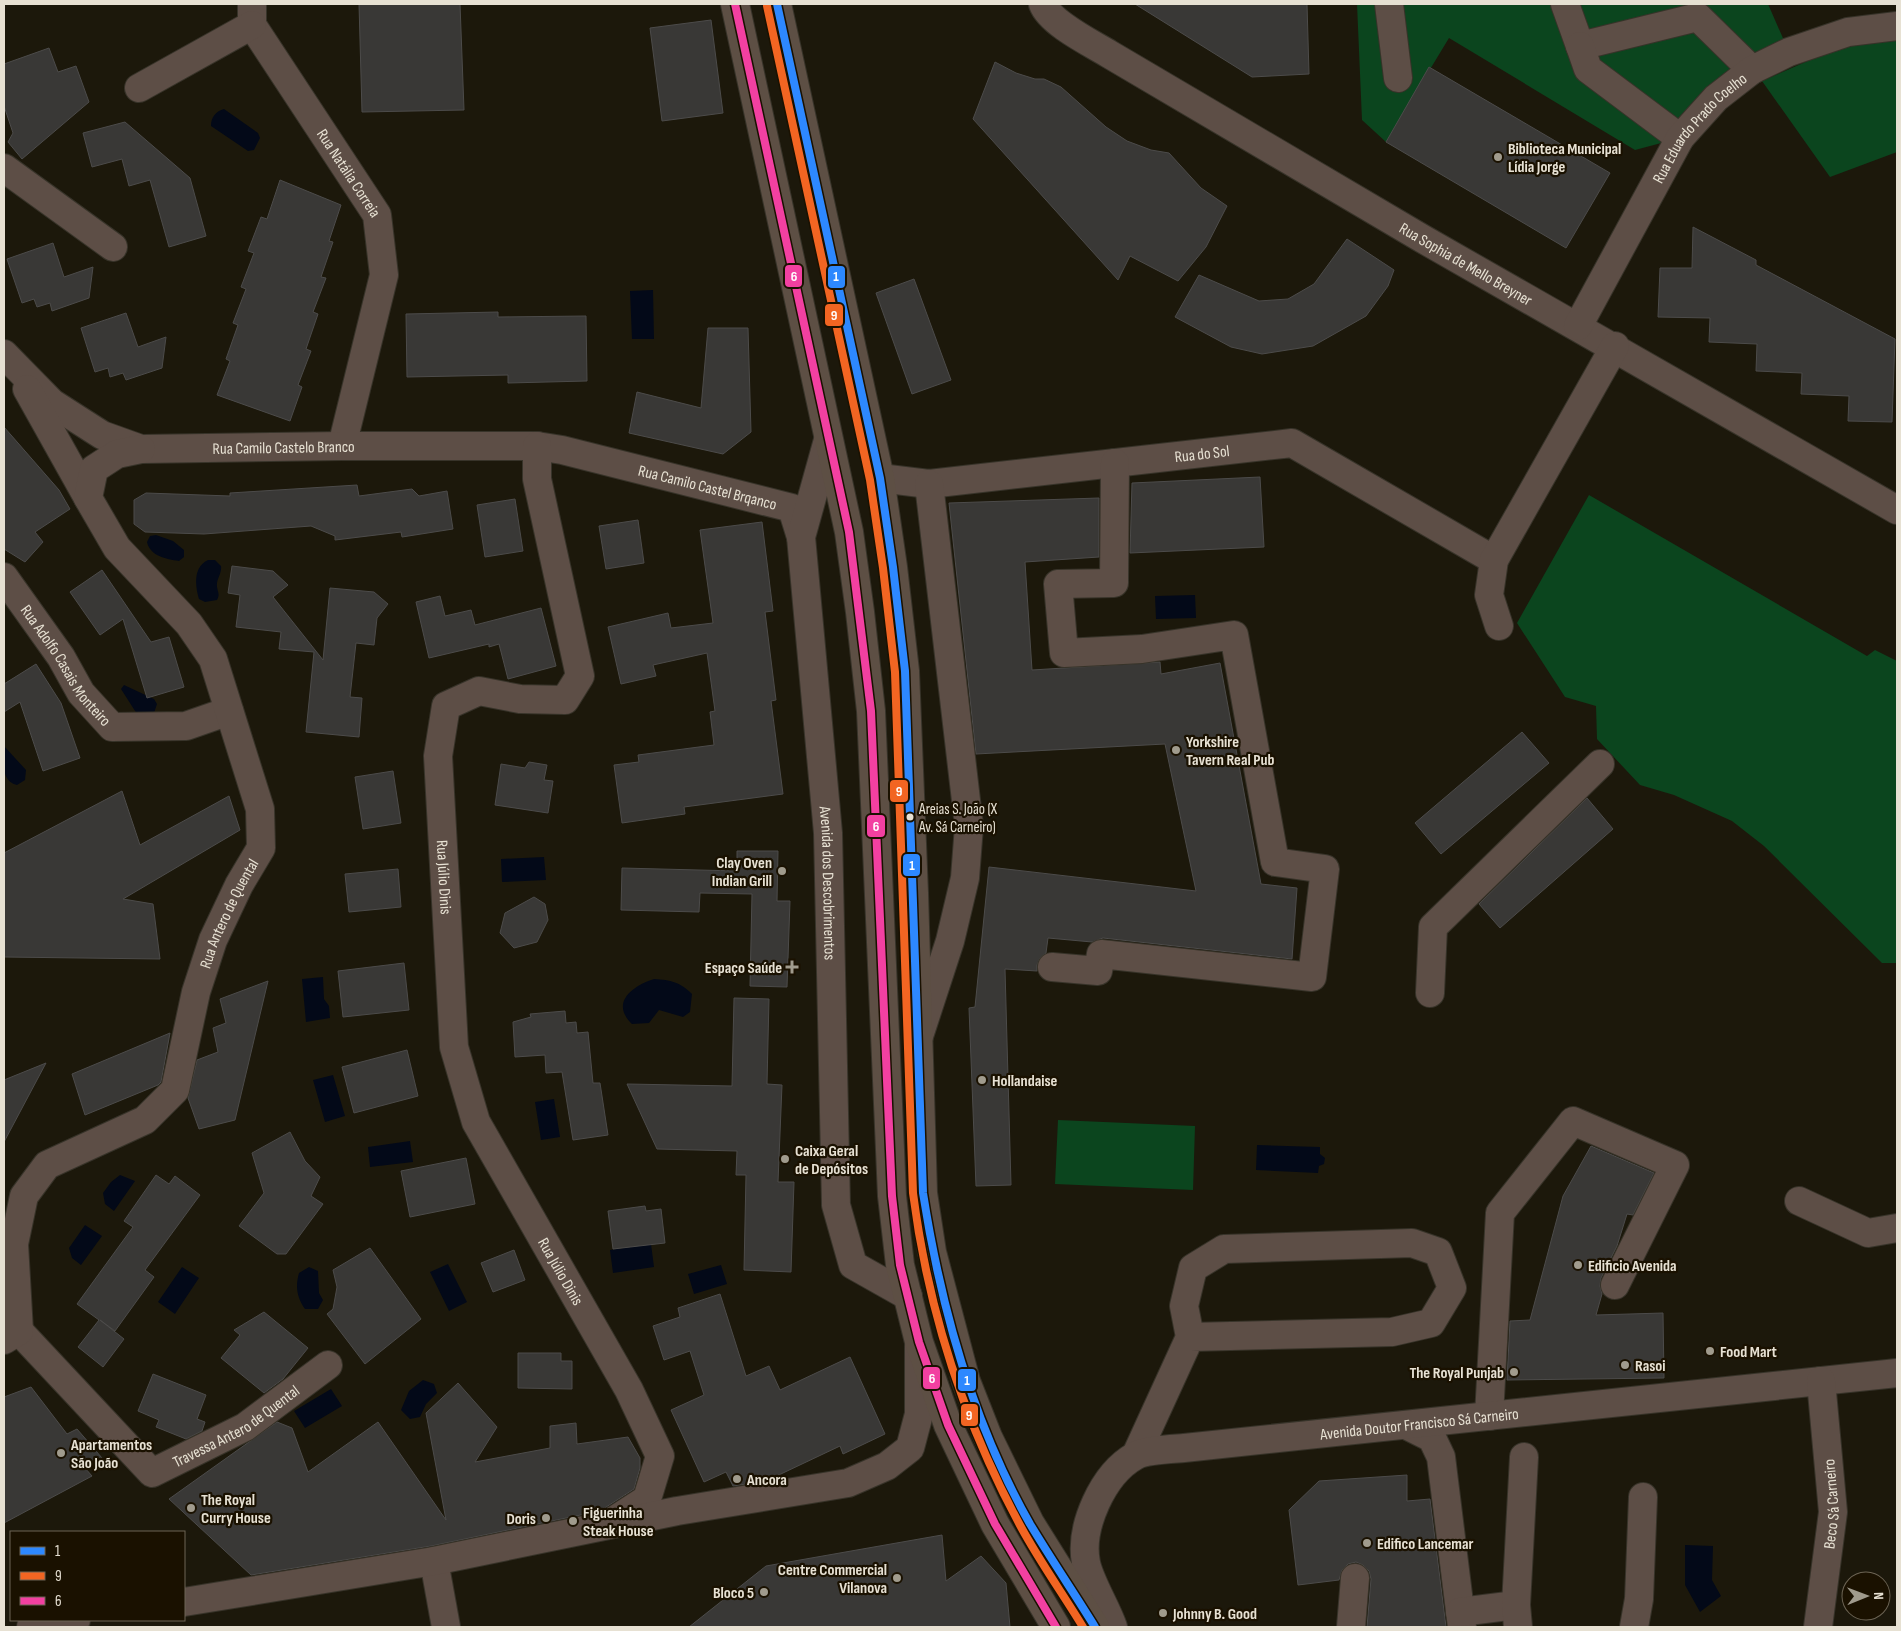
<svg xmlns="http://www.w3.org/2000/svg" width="1901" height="1631" viewBox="0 0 1901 1631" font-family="'Sofia Sans Condensed',sans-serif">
<rect width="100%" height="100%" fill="#1c180b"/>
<path fill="#0b451e" d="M1357 4H1768L1789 52 1680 138 1635 150 1449 38 1386 142 1362 120Z
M1897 38V152L1830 177 1762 81 1810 60 1858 42Z
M1589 495 1867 656 1875 650 1897 661V963H1882L1764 846 1732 821 1674 795 1640 785 1597 739 1596 706 1565 697 1517 623Z
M1058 1120 1195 1126 1193 1190 1055 1184Z"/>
<path fill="#030918" d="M224 109 258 133 260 138 254 150 248 151 211 126C211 117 216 111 224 109Z
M653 290 654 339H632L630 291Z
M156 535 173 541 184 550V557L179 561C166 559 150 556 147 542L150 536Z
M208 560H215L221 566C222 574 216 579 217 587 218 593 220 594 217 600L205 602 199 599C195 586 193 567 208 560Z
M1195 595 1196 618 1156 619 1155 596Z
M124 685 154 699 157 704 153 716 137 714 121 689Z
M4 746 26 770 25 780 17 785C0 781 4 761 4 746Z
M544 857 546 880 502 882 501 859Z
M323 977 324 999 329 1006 330 1018 306 1022 302 979Z
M654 979C671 980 680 982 692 994L690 1012 683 1017 659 1010 649 1023 632 1024C610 1003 632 986 654 979Z
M333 1075 345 1116 325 1122 313 1080Z
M554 1099 560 1137 541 1140 535 1102Z
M410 1141 413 1162 370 1167 368 1147Z
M1257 1145 1320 1147V1154L1325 1158 1324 1164 1319 1166 1318 1173 1256 1170Z
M120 1175 135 1181 114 1211 105 1204 103 1193 111 1182Z
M85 1225 102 1236 81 1265 72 1258 69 1248Z
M651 1244 654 1267 613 1273 610 1250Z
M448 1264 467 1302 449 1311 430 1272Z
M721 1265 727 1284 694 1294 688 1274Z
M182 1267 199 1278 175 1314 158 1302Z
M309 1267 318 1271 319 1293 323 1300 318 1309H305C297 1297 295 1287 299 1273Z
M423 1380 434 1384 437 1393 426 1404 420 1417 410 1419 401 1410 409 1391Z
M331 1389 342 1406 305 1428 294 1411Z
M1685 1545 1713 1546 1712 1580 1721 1596 1700 1612 1685 1585Z"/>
<path fill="#393836" stroke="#4c4b4a" d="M359 4H460L464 110 362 112Z
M1135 4H1307L1309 74 1252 77Z
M711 20 723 113 662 121 650 28Z
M49 48 58 72 76 66 89 102 22 159 8 142 13 133 4 106V64Z
M995 62 1016 73 1035 79H1044L1061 87 1106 127 1127 141 1151 150 1169 153 1201 188 1227 206 1206 247 1178 281 1130 256 1118 280 973 119Z
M1429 67 1610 173 1566 248 1386 142Z
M125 122 190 178 206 236 169 247 150 180 129 186 122 159 92 167 83 133Z
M280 180 341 205 329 241 333 242 321 277 326 278 313 312 318 314 306 349 311 351 298 385 302 387 290 421 217 395 230 361 226 359 238 325 233 323 246 289 241 287 254 253 248 251 261 217 267 219Z
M1693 227 1756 260V265L1895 339 1892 422 1848 421 1849 396 1801 394 1802 373 1756 371 1757 344 1709 342 1710 318 1658 317 1660 268H1692Z
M1347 239 1394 270 1388 286 1366 316 1313 346 1262 354 1231 347 1175 317 1199 275 1259 301 1288 299 1314 284Z
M53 243 64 277 93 267 89 298 52 311 50 303 37 307 34 299 22 303 7 259Z
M914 279 951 380 912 394 876 293Z
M498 312V317L586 316 587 381 508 383V375L407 377 406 314Z
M126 313 138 347 166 337 162 368 126 380 123 373 110 377 108 368 95 372 81 328Z
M708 328H748L751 432 723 454 629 433 637 392 701 408Z
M4 427 59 490 70 509 35 532 43 542 25 562 4 549Z
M1260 477 1264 547 1130 553 1132 483Z
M357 485 359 496 412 489 419 496 447 491 453 529 402 537 401 532 335 540V536L311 526 204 534 145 532 134 524V500L146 493 230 496V493Z
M1099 498V557L1025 562 1032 670 1160 662 1161 674 1220 663 1261 884 1297 888 1292 959 1103 938 1092 942 1048 938 1046 953 1040 958 1037 965V971L1005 969 1011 1185 976 1186 969 1008 975 1007 989 867 1196 891 1165 744 976 754 949 503Z
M515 499 523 551 485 557 477 505Z
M638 520 644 563 606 569 599 526Z
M762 522 773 611 765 612 776 700 771 701 783 794 684 807 685 814 622 823 614 765 639 762 638 755 714 745 710 712 715 711 707 653 653 665 656 676 621 684 608 627 668 613 671 628 713 623 700 530Z
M232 566 273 571 288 585 273 597 323 660 330 588 374 592 388 604 377 618 374 645 356 643 350 697 362 698 359 737 306 732 314 652 279 649 281 632 236 627 240 595 228 593Z
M102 570 151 642 169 637 184 687 147 698 123 619 100 635 70 592Z
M440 596 445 616 471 610 475 625 541 608 556 666 508 679 499 644 489 647V644L429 658 416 602Z
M36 664 61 703 80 758 43 771 20 702 4 712V684Z
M1522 732 1549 763 1441 854 1415 823Z
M529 762 547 765 544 780 553 781 548 813 495 805 501 764 525 768Z
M393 771 401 823 363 829 355 777Z
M122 791 140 845 229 796 240 830 123 899 153 904 160 959 4 957V853Z
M1587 798 1613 829 1500 928 1479 904Z
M737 851H778L777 901H790L787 987 750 986 752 894 700 893 699 912 621 910 622 868 737 871Z
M398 869 401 907 349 912 345 874Z
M534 897 545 904 548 920 537 942 514 948 500 933 505 913Z
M404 963 409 1010 343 1017 338 971Z
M268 981 235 1120 199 1129 188 1098 197 1060 218 1052 213 1028 226 1023 220 999Z
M734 998 769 999 767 1084 782 1085 778 1182H794L791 1272 744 1270 746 1175H736L737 1151 657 1149 627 1084 732 1086Z
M565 1011 566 1023 576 1022 577 1033 588 1032 593 1083H600L608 1135 573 1140 562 1072 546 1073 545 1055 515 1057 513 1022 531 1017 530 1014Z
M170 1033 161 1082 158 1085 85 1115 72 1074Z
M407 1050 418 1096 354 1113 342 1067Z
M46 1063 4 1142V1080Z
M290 1132 305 1161 320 1177 311 1196 323 1204 286 1254H277L239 1226 264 1193 252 1153Z
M1591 1146 1654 1173 1633 1215 1627 1214 1617 1246 1601 1278 1600 1286 1602 1294 1596 1315 1663 1313 1664 1378 1507 1380 1510 1321 1530 1320 1563 1196Z
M466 1158 475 1204 410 1217 401 1171Z
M156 1175 169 1184 175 1176 200 1195 145 1270 154 1277 115 1331 100 1320 124 1339 103 1367 78 1347 99 1320 77 1304 133 1227 124 1221Z
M645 1206 646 1211 661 1209 665 1243 613 1249 608 1211Z
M370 1248 421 1319 365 1364 327 1314 333 1309 337 1287 333 1270Z
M514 1250 525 1280 493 1292 481 1263Z
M720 1294 746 1376 769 1366 780 1390 850 1357 885 1434 843 1454 840 1446 766 1481 733 1486 726 1472 704 1482 671 1410 704 1395 690 1351 664 1360 653 1326 680 1317 678 1308Z
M264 1312 308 1348 283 1379 264 1393 221 1358 240 1335 234 1330Z
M518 1353H561V1361H572V1389L518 1388Z
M153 1374 206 1395 197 1419 205 1422 202 1431 186 1439 156 1427 159 1420 138 1411Z
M458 1383 497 1427 475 1462 550 1448V1426L576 1423 577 1444 628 1437 640 1458V1468L634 1489 600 1511 431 1546 251 1575 169 1499 277 1422 292 1428 308 1472 378 1422 446 1520 426 1413Z
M31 1387 67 1434 77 1429 102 1458 85 1468 92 1476 4 1523V1397Z
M1407 1475V1501L1430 1499 1446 1627H1367L1371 1579 1369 1571 1363 1565 1356 1562 1348 1564 1342 1570 1339 1580 1298 1585 1289 1510 1319 1481Z
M942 1535 946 1581 981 1556 1006 1583 1010 1627H689L766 1566Z"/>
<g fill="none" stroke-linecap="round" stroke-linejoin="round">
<g stroke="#373329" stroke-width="30">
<g id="minor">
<path id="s1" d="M252 4V25L377 215 384 275 342 446"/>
<path id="s2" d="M1043 4C1050 23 1091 43 1109 54L1423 239 1897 510"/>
<path d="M1389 4 1398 78"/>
<path d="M1565 4 1580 46 1698 17 1752 70"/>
<path d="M1580 46 1588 69 1680 138"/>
<path d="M139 88 252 25"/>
<path d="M4 168 113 247"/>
<path id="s3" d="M1578 326 1680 138 1716 98 1752 70 1789 52 1848 32 1897 26"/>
<path id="s4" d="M4 354 52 403 102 435 141 449 342 446H537L562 450 792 508 801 537"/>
<path d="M27 389 88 498"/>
<path id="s5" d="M828 440 801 537 828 833 836 1205 853 1265 908 1296"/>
<path id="s6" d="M537 446V479L580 676 565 700 520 699 479 691 446 706 438 756 454 1047 476 1122 629 1390 660 1456 647 1499 607 1525"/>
<path id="s7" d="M880 478 929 484 1292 443 1494 560"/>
<path id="s8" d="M4 577 61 657 81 693 112 727 186 726 229 711"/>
<path d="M1499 626 1489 595 1494 560 1615 346"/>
<path d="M1052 967 1098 971 1101 954 1312 977 1325 869 1275 862 1234 635 1142 649 1064 653 1058 584 1114 583 1115 463"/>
<path d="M1430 993 1433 927 1600 764"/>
<path d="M919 1036 950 941 965 878 969 826 929 484"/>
<path d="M1799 1201 1868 1233 1897 1228"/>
<path id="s9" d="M19 1331 152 1473 245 1427 328 1365"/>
<path id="s10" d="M4 1340 19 1331 14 1244 24 1196 47 1165 145 1120 175 1090 196 992 213 940 239 885 261 848 260 809 213 659 189 624 117 548 88 498 94 469 117 454 141 449"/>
<path d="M1489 1416 1500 1213 1573 1121 1675 1165 1615 1285"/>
<path d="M1406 1425 1432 1438 1441 1457 1462 1627"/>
<path d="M1136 1455 1190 1337 1184 1306 1193 1268 1224 1249 1412 1243 1438 1252 1452 1288 1431 1323 1392 1332 1190 1337"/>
<path d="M434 1561 446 1627"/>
<path d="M184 1602 434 1561 677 1511 848 1483 887 1466 910 1448 919 1414V1346"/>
<path d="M1460 1612 1516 1605"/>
<path d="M31 1627 76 1620"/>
<path id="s11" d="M1113 1627C1106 1607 1090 1582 1086 1563 1079 1527 1103 1474 1135 1456 1144 1450 1172 1449 1184 1448L1897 1373"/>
<path d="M1351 1627 1355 1578"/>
<path d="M1518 1627 1516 1605 1524 1457"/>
<path d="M1634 1627 1639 1599 1643 1497"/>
<path id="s12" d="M1818 1627 1833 1512 1821 1381"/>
</g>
</g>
<g stroke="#373329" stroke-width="30">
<path id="major" d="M735 4 849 532 860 612 871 711 892 1196 900 1265 919 1342 948 1425 995 1524 1056 1627
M777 4 880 478 893 567 905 671 914 893 923 1193 932 1252 966 1381 988 1437 1030 1523 1095 1627"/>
</g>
<use href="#minor" stroke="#5d4e46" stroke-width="28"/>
<use href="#major" stroke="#5d4f44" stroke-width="28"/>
<g stroke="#1a1100" stroke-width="11">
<path id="bus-1" d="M777 4 880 478 893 567 905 671 923 1193C941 1308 972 1422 1030 1524 1051 1559 1074 1593 1095 1627"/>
</g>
<g stroke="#1a1100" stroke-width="11">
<path id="bus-2" d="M767 6 870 480 883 568 895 672 913 1193C928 1310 965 1424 1021 1527 1040 1562 1063 1594 1083 1627"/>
</g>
<g stroke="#1a1100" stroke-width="11">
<path id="bus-3" d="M735 4 849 532 871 711 892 1196 900 1265 919 1342 948 1425 995 1524 1056 1627"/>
</g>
<use href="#bus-1" stroke="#2d88ff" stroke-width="8"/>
<use href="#bus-2" stroke="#f26522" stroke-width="8"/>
<use href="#bus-3" stroke="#f240a1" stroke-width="8"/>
</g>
<g fill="#a09b8d" stroke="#1a1100" stroke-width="2">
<circle cx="1498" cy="157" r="5"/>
<circle cx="1176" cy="750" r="5"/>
<circle cx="782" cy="871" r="5"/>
<path d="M789.5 959.5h5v5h5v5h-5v5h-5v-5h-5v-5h5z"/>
<circle cx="982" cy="1080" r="5"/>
<circle cx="785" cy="1159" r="5"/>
<circle cx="1578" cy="1265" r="5"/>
<circle cx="1710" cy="1351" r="5"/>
<circle cx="1625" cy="1365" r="5"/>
<circle cx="1514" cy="1372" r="5"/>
<circle cx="61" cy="1453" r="5"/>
<circle cx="737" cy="1479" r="5"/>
<circle cx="191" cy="1508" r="5"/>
<circle cx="546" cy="1518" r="5"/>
<circle cx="573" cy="1521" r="5"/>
<circle cx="1367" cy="1543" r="5"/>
<circle cx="897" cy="1578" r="5"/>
<circle cx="764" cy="1592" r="5"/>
<circle cx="1163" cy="1613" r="5"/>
</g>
<circle fill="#e7e1d3" stroke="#1a1100" stroke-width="2" cx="910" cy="817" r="4.5"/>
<g text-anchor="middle" stroke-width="4.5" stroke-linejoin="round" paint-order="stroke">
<g font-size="15" fill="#e7e1d3" stroke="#1a1100" text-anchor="start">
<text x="919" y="814">Areias S. João (X<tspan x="919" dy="18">Av. Sá Carneiro)</tspan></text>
</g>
<g font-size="16" fill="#e7e1d3" stroke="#1a1100">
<text dy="6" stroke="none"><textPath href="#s3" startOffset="234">Rua Eduardo Prado Coelho</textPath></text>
<text dy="6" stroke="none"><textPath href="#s1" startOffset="198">Rua Natália Correia</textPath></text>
<text dy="6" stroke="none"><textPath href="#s2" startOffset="498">Rua Sophia de Mello Breyner</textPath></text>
<text dy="6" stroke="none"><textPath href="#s4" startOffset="312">Rua Camilo Castelo Branco</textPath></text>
<text dy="6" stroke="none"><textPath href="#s7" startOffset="324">Rua do Sol</textPath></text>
<text dy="6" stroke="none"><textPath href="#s4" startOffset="741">Rua Camilo Castel Brqanco</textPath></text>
<text dy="6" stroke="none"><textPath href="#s8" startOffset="108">Rua Adolfo Casais Monteiro</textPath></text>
<text dy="6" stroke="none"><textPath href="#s6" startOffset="558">Rua Júlio Dinis</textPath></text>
<text dy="6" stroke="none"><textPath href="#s5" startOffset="448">Avenida dos Descobrimentos</textPath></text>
<text dy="6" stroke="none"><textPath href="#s10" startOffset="528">Rua Antero de Quental</textPath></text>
<text dy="6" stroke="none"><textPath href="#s6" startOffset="978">Rua Júlio Dinis</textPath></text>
<text dy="6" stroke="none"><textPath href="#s11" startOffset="480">Avenida Doutor Francisco Sá Carneiro</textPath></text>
<text dy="6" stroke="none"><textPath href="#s9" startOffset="291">Travessa Antero de Quental</textPath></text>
<text dy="6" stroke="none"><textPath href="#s12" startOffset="124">Beco Sá Carneiro</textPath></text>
</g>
<g font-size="16" font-weight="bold" fill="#e7e1d3" stroke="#1a1100" text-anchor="start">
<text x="1508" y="154">Biblioteca Municipal<tspan x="1508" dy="18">Lídia Jorge</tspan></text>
<text x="1186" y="747">Yorkshire<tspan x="1186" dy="18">Tavern Real Pub</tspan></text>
<text x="772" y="868" text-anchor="end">Clay Oven<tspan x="772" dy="18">Indian Grill</tspan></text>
<text x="782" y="973" text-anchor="end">Espaço Saúde</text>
<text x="992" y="1086">Hollandaise</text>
<text x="795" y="1156">Caixa Geral<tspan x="795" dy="18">de Depósitos</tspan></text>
<text x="1588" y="1271">Edificio Avenida</text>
<text x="1720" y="1357">Food Mart</text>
<text x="1635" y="1371">Rasoi</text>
<text x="1504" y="1378" text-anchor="end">The Royal Punjab</text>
<text x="71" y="1450">Apartamentos<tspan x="71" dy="18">São João</tspan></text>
<text x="747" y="1485">Ancora</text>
<text x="201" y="1505">The Royal<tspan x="201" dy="18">Curry House</tspan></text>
<text x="583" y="1518">Figuerinha<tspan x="583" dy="18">Steak House</tspan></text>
<text x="536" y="1524" text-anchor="end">Doris</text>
<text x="1377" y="1549">Edifico Lancemar</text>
<text x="887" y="1575" text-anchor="end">Centre Commercial<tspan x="887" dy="18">Vilanova</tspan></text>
<text x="754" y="1598" text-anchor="end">Bloco 5</text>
<text x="1173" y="1619">Johnny B. Good</text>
</g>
</g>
<g stroke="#1a1100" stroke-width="2">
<rect x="784" y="264" width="19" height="24" rx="5" fill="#f240a1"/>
<rect x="827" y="265" width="19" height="24" rx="5" fill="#2d88ff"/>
<rect x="824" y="303" width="20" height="24" rx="5" fill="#f26522"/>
<rect x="889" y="779" width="20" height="24" rx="5" fill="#f26522"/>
<rect x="866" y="814" width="20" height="24" rx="5" fill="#f240a1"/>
<rect x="902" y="853" width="19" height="24" rx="5" fill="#2d88ff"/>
<rect x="922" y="1366" width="19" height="24" rx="5" fill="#f240a1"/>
<rect x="957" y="1368" width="20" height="24" rx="5" fill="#2d88ff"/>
<rect x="960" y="1403" width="19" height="24" rx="5" fill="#f26522"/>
</g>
<g font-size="14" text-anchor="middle" font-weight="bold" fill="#fff">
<text x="794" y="281">6</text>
<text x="836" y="281">1</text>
<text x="834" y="320">9</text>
<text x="899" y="796">9</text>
<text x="876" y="831">6</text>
<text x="912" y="870">1</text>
<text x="932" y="1383">6</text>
<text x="967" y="1385">1</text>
<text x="969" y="1420">9</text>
</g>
<rect width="1901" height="1631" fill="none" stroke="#e7e1d3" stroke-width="10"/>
<rect x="10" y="1531" width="175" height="90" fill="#1a1100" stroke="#6c6454"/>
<rect x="20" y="1547" width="25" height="8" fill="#2d88ff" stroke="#6c6454"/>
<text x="55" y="1556" font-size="15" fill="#e7e1d3">1</text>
<rect x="20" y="1572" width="25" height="8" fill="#f26522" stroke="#6c6454"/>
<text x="55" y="1581" font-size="15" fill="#e7e1d3">9</text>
<rect x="20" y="1597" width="25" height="8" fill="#f240a1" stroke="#6c6454"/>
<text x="55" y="1606" font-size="15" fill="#e7e1d3">6</text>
<g transform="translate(1866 1596) rotate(89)"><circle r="24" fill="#1a1100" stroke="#6c6454"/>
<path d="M0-4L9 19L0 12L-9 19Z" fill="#a09b8d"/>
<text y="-8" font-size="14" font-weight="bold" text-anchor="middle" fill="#e7e1d3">N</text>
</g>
</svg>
